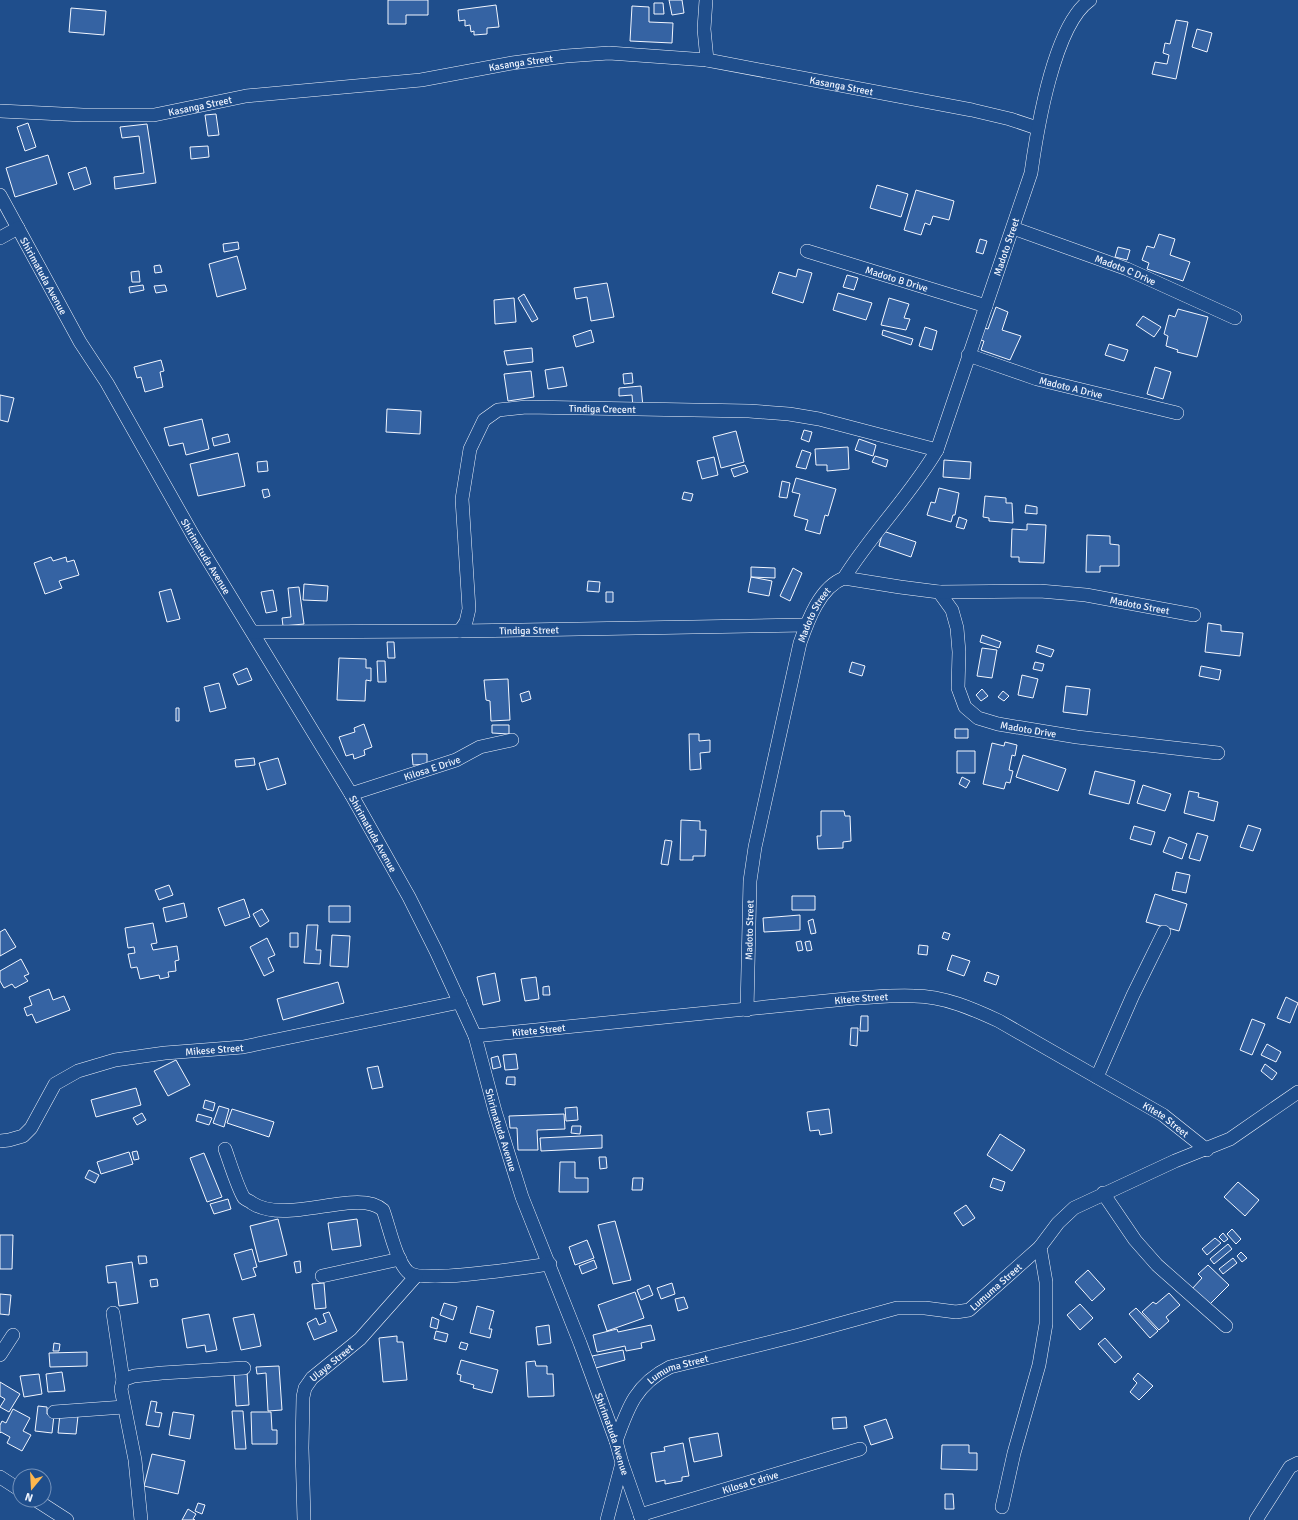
<svg xmlns="http://www.w3.org/2000/svg" width="1298" height="1520" viewBox="0 0 1298 1520" font-family="Signika,sans-serif">
<rect width="100%" height="100%" fill="#1f4e8c"/>
<path fill="#3563a3" stroke="#f2f6ff" d="M388 0H428V15H406V24H388Z
M669 0H682L684 13 672 15Z
M654 3H663L664 14H654Z
M496 5 499 27 487 28V34L474 35V31L471 32 470 25 465 26V20L459 21 458 10Z
M632 6 649 7V22L673 23 672 43 630 41Z
M71 8 106 11 104 35 69 32Z
M1176 20 1188 22 1176 79 1152 74 1155 62 1167 64 1169 55 1163 53 1165 43 1170 44Z
M1197 29 1212 33 1207 52 1192 47Z
M216 114 219 135 208 136 205 115Z
M28 123 36 147 25 151 17 127Z
M147 124 156 183 115 189 114 177 144 173 139 136 122 138 120 127Z
M208 146 209 157 191 159 190 147Z
M48 155 57 184 15 197 6 168Z
M86 167 91 184 74 190 68 173Z
M877 185 908 194 901 217 870 208Z
M916 190 954 201 949 220 933 216 930 225 925 223 921 235 904 230Z
M1159 234 1175 239 1170 255 1190 262 1183 281 1147 269 1149 263 1142 260 1147 246 1154 248Z
M980 239 987 241 983 254 976 252Z
M238 242 239 249 224 252 223 244Z
M1118 247 1130 250 1127 260 1115 257Z
M237 256 246 289 217 297 209 264Z
M160 265 162 272 155 273 154 266Z
M798 269 812 273 803 303 772 293 779 272 796 277Z
M139 271 140 282H132L131 272Z
M847 275 858 278 854 290 843 287Z
M607 283 614 317 591 321 587 297 576 299 574 288Z
M143 285 144 290 130 293 129 287Z
M165 285 167 291 156 293 154 286Z
M838 293 872 303 866 320 833 310Z
M524 294 538 319 532 322 518 298Z
M514 298 516 322 495 324 494 300Z
M889 298 909 304 904 318 910 319 906 330 881 325Z
M996 307 1008 312 1002 330 1021 336 1010 360 981 350 984 341 980 340 984 328 988 329Z
M1178 309 1208 317 1197 357 1177 352 1178 350 1166 346 1168 336 1164 334 1169 315 1175 317Z
M1143 316 1161 327 1154 337 1136 325Z
M925 327 937 331 932 350 919 346Z
M591 330 594 342 576 347 573 336Z
M883 330 913 339 911 345 882 335Z
M1109 344 1128 350 1124 361 1105 355Z
M532 348 533 362 507 365 504 351Z
M161 360 164 371 160 372 163 387 145 392 141 377 137 378 134 367Z
M563 367 567 386 548 389 545 370Z
M1155 367 1171 372 1163 399 1147 394Z
M531 371 534 397 508 401 504 374Z
M632 373 633 383 624 384 623 374Z
M641 386 643 407 633 408 632 395 619 396V388Z
M0 395 14 398 8 422 0 420Z
M387 409 421 411 420 434 386 432Z
M202 419 209 449 186 455 183 443 169 446 164 428Z
M804 430 812 432 809 442 801 439Z
M736 431 744 462 721 468 713 437Z
M228 434 230 442 214 446 212 438Z
M859 439 876 445 873 456 855 450Z
M848 447 849 469 827 471V465H816L815 449Z
M802 450 811 453 806 469 796 467Z
M238 453 245 486 198 496 190 464Z
M875 456 888 460 886 467 872 462Z
M714 457 718 475 702 479 697 461Z
M944 460 971 462 970 479 943 477Z
M267 461 268 471 258 472 257 462Z
M745 465 748 472 734 477 731 469Z
M796 478 836 489 828 516 825 515 820 534 805 530 808 520 794 516 800 494 792 492Z
M782 481 790 483 787 498 779 497Z
M939 488 959 493 955 515H953L951 522 927 515 931 502 935 503Z
M268 489 270 496 264 498 262 490Z
M684 492 693 494 691 501 682 499Z
M985 496 1006 498V503H1012L1013 523 989 521V518L983 517Z
M1026 505 1037 507V514L1025 513Z
M959 517 967 520 964 529 956 527Z
M1027 524 1046 525 1044 563 1019 562V557H1011L1012 529 1027 530Z
M883 531 916 542 911 557 879 546Z
M1087 535 1110 536V544L1119 545V566H1100V572H1086Z
M51 557 53 561 66 557 67 562 74 560 79 575 59 581 62 588 45 594 34 563Z
M751 567 775 568V578L751 577Z
M793 568 802 573 790 601 780 596Z
M751 577 772 581 769 596 748 592Z
M588 581 600 582 599 592 587 591Z
M304 584 328 586 327 601 303 600Z
M299 587 304 624 283 626 282 618 291 617 288 588Z
M171 589 180 619 167 622 159 592Z
M273 590 277 611 266 613 261 592Z
M606 592H613V602H606Z
M1208 623 1221 625V631L1243 633 1240 656 1205 652Z
M982 635 1001 642 999 648 980 642Z
M387 642H394L395 658H388Z
M1038 645 1054 650 1051 657 1036 652Z
M982 648 997 650 992 678 977 676Z
M339 658 366 659V668H371V681L366 680 365 701 337 700Z
M377 661H385L386 682H378Z
M852 662 865 666 862 676 849 672Z
M1035 662 1044 664 1042 671 1033 669Z
M1201 666 1221 670 1219 680 1199 676Z
M247 668 252 680 238 685 233 674Z
M1022 675 1038 679 1033 698 1018 695Z
M508 679 510 720 491 721 490 701 486 700 484 680Z
M219 683 226 708 210 712 204 687Z
M1066 686 1090 689 1087 715 1063 712Z
M982 689 988 696 981 701 976 695Z
M529 691 531 699 522 702 520 694Z
M1003 691 1009 696 1004 701 998 697Z
M176 708H179V721H176Z
M364 724 372 747 364 750 365 755 354 759 353 754 346 756 339 737 355 732 354 728Z
M492 725H509V734L492 733Z
M955 729H968V738H955Z
M689 734H699V741L710 740V752L700 753 701 769 690 770Z
M1005 742 1017 745 1015 756 1012 755 1009 770 1013 771 1010 783 1006 782 1004 789 983 784 992 743 1004 746Z
M957 751H975V773H957Z
M412 754H427V764L413 765Z
M1023 755 1066 769 1058 791 1016 777Z
M254 758 255 765 236 767 235 760Z
M278 758 286 784 267 790 259 763Z
M1095 771 1135 781 1129 804 1089 794Z
M962 777 970 781 966 788 959 784Z
M1143 785 1171 794 1165 811 1137 803Z
M1189 791 1199 793 1198 797 1218 802 1214 821 1184 813Z
M821 811H844L845 816H850L851 841 843 842V848L818 849 817 836H821Z
M681 820 700 821V830H706L705 856H693V860H680Z
M1248 825 1261 829 1253 851 1240 847Z
M1134 826 1155 832 1151 845 1130 839Z
M1197 833 1208 836 1200 861 1189 858Z
M1169 837 1187 844 1182 859 1163 852Z
M665 840 672 841 668 865 661 864Z
M1176 872 1190 875 1186 893 1172 890Z
M169 885 173 895 159 900 155 890Z
M1155 894 1187 904 1179 931 1146 922Z
M792 896H815V910H792Z
M244 899 250 917 225 926 218 908Z
M184 903 187 917 166 922 163 908Z
M329 906H350V922H329Z
M262 909 269 921 260 927 253 914Z
M800 915V930L764 932 763 918Z
M813 919 816 933 811 934 808 921Z
M153 923 157 943 151 944 153 950 177 946 179 960 175 961 176 971 168 972 169 977 160 979 159 975 140 979 137 967 131 968 128 954 135 953 134 947 128 948 125 928Z
M307 925H318L316 950H321L320 964 304 963Z
M5 929 16 947 0 956V932Z
M944 932 950 934 948 940 942 938Z
M290 933H298V947H290Z
M332 935 350 936 348 967 330 966Z
M267 938 275 955 268 958 274 971 264 976 250 947Z
M801 941 803 950 798 951 796 942Z
M810 941 812 950 807 951 805 942Z
M919 945 928 946 927 955 918 954Z
M952 955 970 961 964 976 947 970Z
M21 959 29 974 24 976 28 981 15 988 12 984 4 988 0 981V971Z
M987 972 999 976 996 985 984 981Z
M495 973 500 1001 483 1005 477 977Z
M536 977 539 999 525 1001 521 979Z
M338 982 344 1003 283 1020 277 999Z
M549 986 550 995H543V987Z
M49 989 53 1000 64 996 70 1010 36 1023 32 1014 27 1016 24 1008 32 1005 29 997Z
M1286 997 1298 1003 1290 1023 1277 1018Z
M861 1016H868V1031H860Z
M1252 1019 1265 1024 1252 1055 1240 1050Z
M851 1028H858L857 1046 850 1045Z
M1267 1044 1281 1052 1276 1062 1261 1055Z
M516 1054 518 1069 505 1070 503 1055Z
M498 1056 501 1067 493 1069 491 1058Z
M176 1060 190 1085 168 1096 154 1071Z
M1265 1064 1277 1073 1272 1080 1261 1071Z
M378 1066 383 1087 372 1089 367 1068Z
M507 1077H515V1085L506 1084Z
M136 1088 141 1105 96 1117 91 1100Z
M205 1100 215 1103 213 1111 203 1108Z
M219 1106 229 1109 224 1127 213 1123Z
M577 1107 578 1120 566 1121 565 1108Z
M232 1109 274 1122 269 1137 227 1123Z
M829 1109 832 1133 820 1135 819 1130 810 1131 807 1112Z
M142 1113 146 1120 137 1125 133 1118Z
M198 1114 212 1118 209 1125 196 1121Z
M564 1114 565 1129 537 1130 538 1150H518L517 1128H510L509 1116Z
M572 1126H581L580 1134 571 1133Z
M1000 1134 1025 1150 1012 1171 987 1155Z
M602 1135V1148L541 1151 540 1138Z
M137 1151 139 1159 134 1160 132 1152Z
M129 1152 133 1164 101 1174 97 1162Z
M204 1153 222 1197 207 1202 190 1158Z
M599 1157H606L607 1168 600 1169Z
M560 1162H575V1178H588V1192H559Z
M89 1170 99 1175 95 1183 85 1178Z
M633 1178H643L642 1190H632Z
M993 1178 1005 1182 1002 1191 990 1187Z
M1238 1182 1259 1200 1245 1216 1224 1197Z
M228 1199 231 1209 214 1214 210 1204Z
M966 1205 975 1218 963 1226 954 1213Z
M278 1219 287 1255 259 1262 250 1226Z
M357 1219 361 1246 332 1250 328 1223Z
M615 1221 631 1280 613 1284 598 1225Z
M1232 1229 1241 1239 1236 1244 1227 1234Z
M1223 1233 1228 1239 1224 1242 1219 1237Z
M0 1235H13L12 1269H0Z
M1215 1238 1221 1243 1207 1255 1202 1249Z
M587 1240 594 1258 575 1265 569 1247Z
M1228 1244 1232 1249 1214 1264 1210 1259Z
M252 1249 257 1267 253 1268 256 1276 242 1280 234 1254Z
M1241 1252 1247 1258 1242 1262 1237 1256Z
M138 1256H146L147 1263 139 1264Z
M1233 1258 1237 1263 1223 1274 1219 1269Z
M594 1260 597 1268 582 1274 579 1266Z
M300 1261 301 1272 296 1273 294 1262Z
M132 1262 138 1303 119 1306 116 1282 108 1283 106 1266Z
M1208 1265 1229 1285 1209 1305 1192 1289 1202 1278 1198 1274Z
M1088 1270 1105 1289 1092 1301 1075 1282Z
M157 1279 158 1286 151 1287 150 1280Z
M324 1283 326 1308 315 1309 312 1284Z
M672 1283 675 1294 661 1299 657 1288Z
M649 1285 653 1295 641 1300 637 1290Z
M635 1292 644 1318 607 1331 598 1305Z
M1169 1293 1180 1305 1166 1317 1169 1321 1159 1330 1142 1312 1153 1302 1156 1304Z
M0 1294 11 1295 9 1315 0 1314Z
M684 1297 688 1308 678 1311 675 1299Z
M444 1303 457 1307 453 1320 440 1315Z
M1080 1304 1093 1318 1080 1330 1067 1315Z
M477 1306 494 1311 489 1329H492L490 1338 470 1333Z
M1136 1308 1158 1331 1150 1338 1129 1314Z
M329 1312 337 1331 314 1340 307 1323 316 1318 319 1325 326 1322 323 1314Z
M209 1314 217 1350 206 1352 205 1345 187 1348 182 1319Z
M254 1314 261 1346 241 1350 233 1318Z
M432 1317 439 1320 437 1329 430 1327Z
M549 1325 551 1343 538 1345 536 1327Z
M651 1325 655 1340 641 1343 642 1348 626 1351 625 1346 597 1352 593 1335 617 1329 618 1332Z
M436 1331 448 1334 446 1342 434 1339Z
M397 1336V1342H403L407 1380 383 1382 379 1338Z
M1105 1338 1122 1357 1115 1363 1098 1344Z
M461 1342 468 1344 466 1350 459 1348Z
M54 1343 60 1344 59 1351H53Z
M623 1350 625 1360 596 1368 592 1356Z
M87 1352V1366L50 1367 49 1353Z
M461 1360 498 1370 492 1393 473 1388 474 1385 460 1381 461 1375 457 1374Z
M535 1361 536 1366H547V1374H553L554 1396 528 1397 526 1362Z
M279 1366 282 1410 268 1411 266 1373 257 1374 256 1367Z
M62 1372 65 1391 48 1392 46 1374Z
M247 1372 249 1405 236 1406 234 1373Z
M1138 1373 1153 1386 1139 1400 1130 1392 1137 1383 1133 1379Z
M39 1374 42 1394 24 1397 20 1376Z
M0 1382 20 1394 9 1412 0 1407 5 1399 0 1396Z
M151 1401 157 1402 155 1412 162 1413 159 1427 146 1425Z
M38 1406 47 1407V1414L54 1415 52 1433 35 1431Z
M13 1409 30 1418 23 1431 31 1435 22 1451 7 1443 10 1437 1 1432 0 1433V1425L2 1421 6 1423Z
M232 1411H243L246 1449H235Z
M173 1412 194 1415 190 1439 169 1435Z
M251 1412H271L272 1430H277V1444H252Z
M60 1414 78 1416 76 1434 58 1433Z
M846 1417 847 1428 833 1429 832 1418Z
M886 1419 893 1438 871 1445 864 1426Z
M718 1433 722 1456 694 1462 689 1438Z
M683 1443 689 1476 682 1477V1481L665 1484V1480L656 1482 651 1453 665 1451 664 1447Z
M942 1445H969V1453H977V1470L941 1469Z
M152 1454 185 1461 178 1494 144 1486Z
M945 1494H953L954 1509H945Z
M198 1503 205 1505 202 1514 195 1511Z
M188 1509 196 1514 193 1519 195 1520H182Z"/>
<g fill="none" stroke-linecap="round" stroke-linejoin="round">
<g stroke="#f2f6ff" stroke-width="14">
<g id="street">
<path d="M706 0 704 29 707 60"/>
<path id="s1" d="M0 111 83 115H154L246 96 421 80 512 63 566 56 609 53 707 60 972 110 1010 119 1037 128"/>
<path id="s2" d="M0 195 80 342 107 383 194 537 351 794 409 897 436 951 475 1036 495 1111 522 1197 580 1343 616 1441 622 1463 642 1520"/>
<path id="s3" d="M1013 228 1127 269 1235 318"/>
<path d="M0 238 18 228"/>
<path id="s4" d="M807 251 986 306"/>
<path id="s5" d="M968 355 1037 379 1177 413"/>
<path id="s6" d="M844 578C872 533 910 496 937 450L1031 173C1037 130 1054 25 1090 0"/>
<path id="s7" d="M939 592 952 610 957 628 959 652 958 688 965 707 978 718 998 724 1077 737 1218 753"/>
<path id="s8" d="M460 631 466 622 469 609 462 499 470 449 484 420 498 410 526 407 749 411 789 414 819 419 937 450"/>
<path id="s9" d="M253 632 460 631 806 625"/>
<path id="s10" d="M351 794 456 760 480 747 512 740"/>
<path id="s11" d="M747 1010 750 881 755 847 800 643C808 620 820 587 844 578L900 587 939 592 1040 591 1086 595 1194 615"/>
<path id="s12" d="M475 1036 856 998C875 997 895 995 914 996 944 996 973 1009 999 1021L1163 1115 1207 1150"/>
<path d="M1097 1077 1133 995 1164 932"/>
<path id="s13" d="M0 1141 9 1140 23 1136 31 1128 55 1084 78 1071 115 1060 165 1053 243 1047 460 1002"/>
<path d="M225 1149C229 1160 238 1189 244 1198 246 1200 250 1201 252 1203 287 1226 358 1187 383 1210 389 1226 396 1261 408 1272 422 1284 527 1267 550 1264"/>
<path d="M1103 1193 1135 1240 1157 1265 1226 1326"/>
<path d="M322 1276 400 1259"/>
<path d="M113 1313 123 1380"/>
<path d="M0 1355 13 1335"/>
<path d="M54 1412 124 1407"/>
<path id="s14" d="M616 1441C628 1407 636 1384 670 1367L799 1335 897 1308H925L956 1312 969 1310 1040 1247 1058 1223 1074 1208 1175 1161 1230 1139 1298 1092"/>
<path d="M0 1477 20 1490"/>
<path d="M36 1500 67 1520"/>
<path d="M1002 1507 1014 1453 1039 1365 1046 1324V1282L1040 1247"/>
<path id="s15" d="M640 1515 860 1449"/>
<path d="M141 1520 135 1460 121 1389 123 1380 134 1376 162 1373 244 1368"/>
<path id="s16" d="M304 1520 302 1448 303 1397 305 1388 312 1378 360 1339 416 1276"/>
<path d="M607 1520 622 1463"/>
<path d="M1256 1520 1290 1467 1298 1463"/>
</g>
</g>
<use href="#street" stroke="#1f4e8c" stroke-width="13"/>
</g>
<g text-anchor="middle" stroke-width="3" stroke-linejoin="round" paint-order="stroke">
<g font-size="10" fill="#f2f6ff" stroke="#1f4e8c">
<text dy="4" stroke="none"><textPath href="#s1" startOffset="525">Kasanga Street</textPath></text>
<text dy="4" stroke="none"><textPath href="#s1" startOffset="849">Kasanga Street</textPath></text>
<text dy="4" stroke="none"><textPath href="#s1" startOffset="201">Kasanga Street</textPath></text>
<text dy="4" stroke="none"><textPath href="#s6" startOffset="373">Madoto Street</textPath></text>
<text dy="4" stroke="none"><textPath href="#s3" startOffset="120">Madoto C Drive</textPath></text>
<text dy="4" stroke="none"><textPath href="#s2" startOffset="92">Shirimatuda Avenue</textPath></text>
<text dy="4" stroke="none"><textPath href="#s4" startOffset="94">Madoto B Drive</textPath></text>
<text dy="4" stroke="none"><textPath href="#s5" startOffset="108">Madoto A Drive</textPath></text>
<text dy="4" stroke="none"><textPath href="#s8" startOffset="339">Tindiga Crecent</textPath></text>
<text dy="4" stroke="none"><textPath href="#s2" startOffset="416">Shirimatuda Avenue</textPath></text>
<text dy="4" stroke="none"><textPath href="#s11" startOffset="751">Madoto Street</textPath></text>
<text dy="4" stroke="none"><textPath href="#s11" startOffset="404">Madoto Street</textPath></text>
<text dy="4" stroke="none"><textPath href="#s9" startOffset="276">Tindiga Street</textPath></text>
<text dy="4" stroke="none"><textPath href="#s7" startOffset="190">Madoto Drive</textPath></text>
<text dy="4" stroke="none"><textPath href="#s10" startOffset="85">Kilosa E Drive</textPath></text>
<text dy="4" stroke="none"><textPath href="#s2" startOffset="740">Shirimatuda Avenue</textPath></text>
<text dy="4" stroke="none"><textPath href="#s11" startOffset="80">Madoto Street</textPath></text>
<text dy="4" stroke="none"><textPath href="#s12" startOffset="388">Kitete Street</textPath></text>
<text dy="4" stroke="none"><textPath href="#s12" startOffset="64">Kitete Street</textPath></text>
<text dy="4" stroke="none"><textPath href="#s13" startOffset="250">Mikese Street</textPath></text>
<text dy="4" stroke="none"><textPath href="#s12" startOffset="724">Kitete Street</textPath></text>
<text dy="4" stroke="none"><textPath href="#s2" startOffset="1064">Shirimatuda Avenue</textPath></text>
<text dy="4" stroke="none"><textPath href="#s14" startOffset="437">Lumuma Street</textPath></text>
<text dy="4" stroke="none"><textPath href="#s16" startOffset="169">Ulaya Street</textPath></text>
<text dy="4" stroke="none"><textPath href="#s14" startOffset="101">Lumuma Street</textPath></text>
<text dy="4" stroke="none"><textPath href="#s2" startOffset="1388">Shirimatuda Avenue</textPath></text>
<text dy="4" stroke="none"><textPath href="#s15" startOffset="115">Kilosa C drive</textPath></text>
</g>
</g>
<g transform="translate(32 1488) rotate(198)"><circle r="19" fill="#1f4e8c" stroke="#7391ba"/>
<path d="M0-3L7 15L0 10L-7 15Z" fill="#ffb74d"/>
<text y="-6" font-size="11" font-weight="bold" text-anchor="middle" fill="#f2f6ff">N</text>
</g>
</svg>
